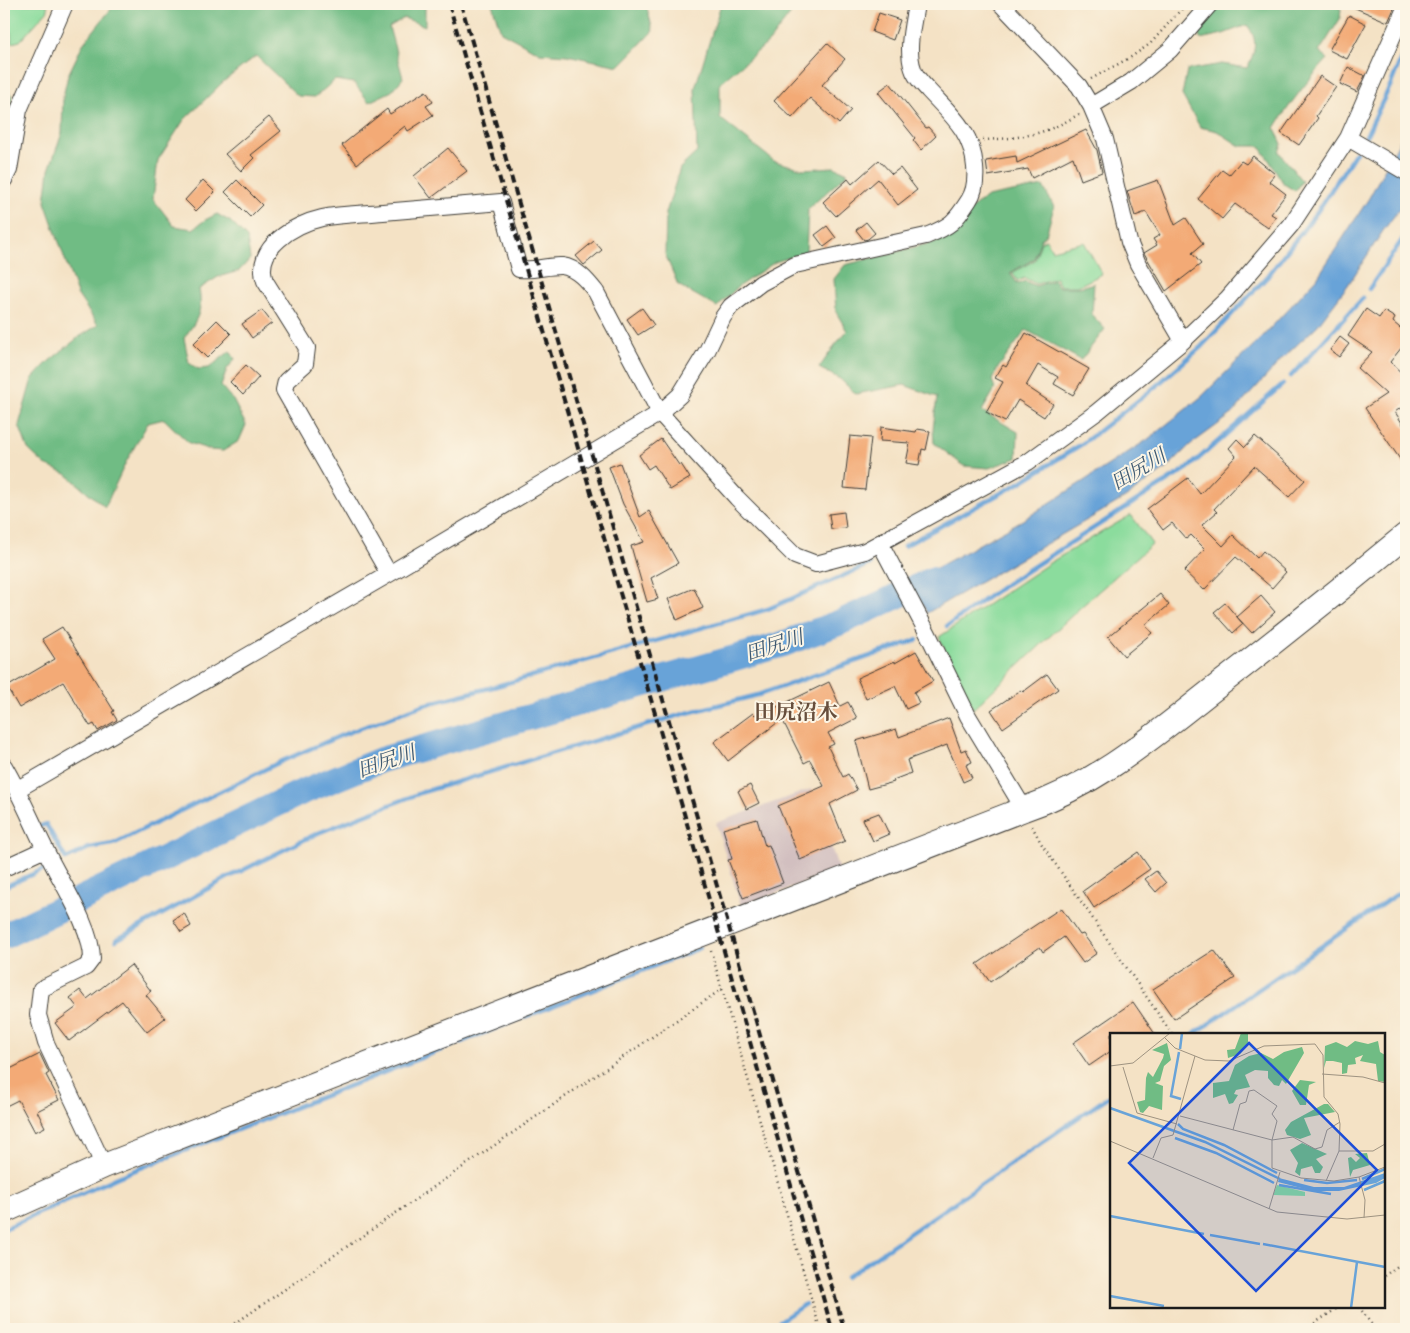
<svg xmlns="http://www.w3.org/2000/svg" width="1410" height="1333" viewBox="0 0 1410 1333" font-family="'Sorts Mill Goudy','Noto Serif JP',serif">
<rect width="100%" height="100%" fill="#fcf5e5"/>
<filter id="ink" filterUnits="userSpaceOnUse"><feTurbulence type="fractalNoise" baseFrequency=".02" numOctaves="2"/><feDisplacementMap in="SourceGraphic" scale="10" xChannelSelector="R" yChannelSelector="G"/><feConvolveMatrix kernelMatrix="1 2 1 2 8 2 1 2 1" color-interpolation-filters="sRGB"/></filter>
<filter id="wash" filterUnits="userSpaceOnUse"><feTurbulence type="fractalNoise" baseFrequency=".0096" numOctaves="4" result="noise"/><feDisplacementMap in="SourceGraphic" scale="20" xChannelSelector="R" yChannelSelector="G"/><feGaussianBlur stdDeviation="1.12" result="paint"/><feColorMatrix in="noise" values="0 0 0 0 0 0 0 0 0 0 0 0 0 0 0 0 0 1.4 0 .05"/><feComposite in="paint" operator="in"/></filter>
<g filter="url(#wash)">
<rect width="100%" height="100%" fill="#f4e2c5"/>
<path fill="#d2bfc0" d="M811 789 839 870 741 906 716 823Z"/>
<path fill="#8bdc9d" stroke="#547c5c" d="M4 4H47L48 10 20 41 12 43 10 26 4 12Z
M1046 239 1052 250 1084 242 1102 274 1078 286H1060L1056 278 1036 284 1025 278 1018 281 1012 273 1035 260 1041 242Z
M1131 515 1152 544 1082 606 973 709 939 637 1051 562Z"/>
<path fill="#70bc84" stroke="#466c50" d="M115 4H425V26L404 18 389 27 403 78 392 91 369 102 354 83 335 80 315 97 298 96 256 56 223 82 184 120 158 160 153 199 174 226 193 229 205 220 217 214 231 222 247 238 250 259 239 271 218 277 199 289C203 312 197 320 184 338L189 363 198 369 209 368 230 351 235 359 227 369 221 386 233 400 246 425 239 441 223 451 211 450 189 443 164 419 148 423 126 462 105 507 66 474 45 465 28 449 19 425 32 379 48 362 79 337 98 325 77 294 45 202 49 170 62 133 63 97 68 75 83 44Z
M492 4H646L653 31 619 66 567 55 540 53 501 32Z
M721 4H798L769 42 720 83V118L774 161 803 169 834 167 848 173 808 209 806 252 775 262 739 286 717 307 678 285 665 254 666 213 680 168 697 152 695 88Z
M1220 4H1332L1341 9 1340 19 1319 52 1328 59C1308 80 1290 103 1275 128L1282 144 1279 152 1302 181 1295 191 1284 184 1260 146H1240L1217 131 1200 127 1182 95 1187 70 1222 64 1247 68C1255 52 1259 40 1247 25L1223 34 1200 39 1198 31Z
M4 87 12 96 10 116 4 128Z
M1043 186 1054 207 1046 235 1041 239 1034 259 1010 273 1018 284 1025 281 1036 286 1054 280 1059 287H1080L1094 283 1092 315 1105 329 1081 360 1026 330 998 368 992 380 995 389 982 411 1018 432 1017 458 989 468 964 466 934 443 933 429 937 397 904 385 856 394 840 379 819 368 835 345 847 331 836 312 834 279 845 265 935 242 949 234 969 210 987 197Z"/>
<path fill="#68a3d8" stroke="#42607a" d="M1406 129V200L1383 231 1348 285 1317 326 1282 359 1231 415 1190 445 1167 468 1125 498 927 613 911 582 1028 517 1147 440 1201 397 1263 336 1317 278 1369 198Z"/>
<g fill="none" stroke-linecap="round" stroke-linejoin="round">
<path stroke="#68a3d8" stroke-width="4.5" d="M1366 136 1391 84 1406 46
M1369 289 1406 234
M1291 376 1363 298
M904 546 1016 485 1082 444 1149 392 1201 347 1267 277 1317 212 1356 152
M947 626 1006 584 1188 468 1283 384
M22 818 28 832
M41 826 46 824 66 859 89 848 113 844 280 762 342 735 423 705 493 687 768 609 870 564
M4 887 44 869
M116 940 227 878 318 833 423 792 687 713 758 695 917 640
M1194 1034 1406 888
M4 1229 118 1177 700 948
M846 1277 1111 1095
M768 1329 805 1304"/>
<path stroke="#68a3d8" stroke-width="26" d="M4 936 300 793 381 760 783 644 841 622 932 580"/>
</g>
<g id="blocks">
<path fill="#f3aa76" d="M1346 4H1396L1388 22Z
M879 13 900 20 893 40 872 32Z
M1349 15 1366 24 1347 59 1329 50Z
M827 43 845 59 822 85 851 110 839 124 810 98 792 118 774 101Z
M1348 67 1365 76 1357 92 1340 84Z
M1320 76 1336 87 1316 116 1318 118 1299 145 1281 133Z
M890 83 926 128 928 127 936 136 921 150 913 140 915 138 878 92Z
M426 91 433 102 426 106 433 115 408 131 405 126 357 164 342 145 387 109 390 114Z
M269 117 281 131 251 155 254 158 241 171 225 154Z
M1086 130 1097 150 1102 172 1081 180 1073 157 1032 178 1028 169 988 176 986 161 1016 156 1017 163Z
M448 148 467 171 431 198 414 176Z
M1253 156 1275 174 1269 181 1286 194 1271 214 1276 217 1268 228 1235 204 1222 219 1198 199 1222 170 1229 175 1241 161 1246 164Z
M879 160 892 174 900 168 917 190 898 205 878 179 836 216 823 202 848 179 852 184Z
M203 180 215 192 196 211 185 200Z
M237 180 262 205 250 217 225 192Z
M1158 180 1175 225 1186 218 1203 244 1192 253 1201 264 1166 291 1144 253 1157 245 1153 239 1160 235 1146 212 1135 216 1127 191Z
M866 222 875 233 868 239 864 240 856 230Z
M827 226 836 238 824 247 815 235Z
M594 241 602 250 584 265 576 256Z
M642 308 654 325 638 335 627 319Z
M1366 309 1379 318 1384 311 1395 318 1393 322 1406 333V342L1390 362 1406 377V404L1395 412 1406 429V468L1365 408 1386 394 1357 368 1372 352 1348 336Z
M262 310 272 323 252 338 242 324Z
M217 320 231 334 207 358 193 344Z
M1026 333 1089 369 1073 395 1054 384 1058 377 1038 365 1026 386 1053 404 1044 417 1018 400 1005 422 986 412 1003 382 995 378 1003 365 1006 367Z
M1340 337 1349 344 1339 357 1330 350Z
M246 365 259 377 243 395 230 382Z
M881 427 916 432 917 429 930 431 926 450 922 449 919 465 906 463 910 443 880 441Z
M850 436 871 438 865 490 844 488Z
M1255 436 1305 480 1289 497 1254 466 1214 509 1217 512 1202 525 1223 546 1233 535 1257 558 1263 551 1286 572 1272 588 1236 557 1204 590 1184 571 1205 549 1191 535 1186 539 1172 523 1163 530 1147 509 1188 478 1200 494 1236 456 1229 448 1237 439 1245 447Z
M661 439 679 465 681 464 690 478 670 490 654 465 648 469 639 455Z
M620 463 640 517 649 511 678 563 651 578 658 599 647 602 631 546 644 542 623 504 609 467Z
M844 512 846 528 831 529 829 514Z
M694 588 703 608 677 620 668 599Z
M1160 594 1169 605 1145 625 1152 633 1124 656 1108 637Z
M1261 596 1275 612 1252 633 1237 617Z
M1225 603 1243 624 1233 633 1214 612Z
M62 627 114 711 112 712 117 720 98 731 94 724 90 726 63 682 19 708 7 687 55 659 42 639Z
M916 651 933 681 914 692 919 703 906 709 895 686 866 699 857 678 895 661V663Z
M1047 674 1058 689 1003 728 991 710 1021 690 1023 692Z
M829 682 840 706 848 702 857 718 828 733 834 744 828 747 843 777 848 774 857 790 830 804 845 841 800 860 778 806 824 786 810 760 804 763 782 719 728 761 714 742 753 713 755 715 771 703 775 708Z
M949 718 961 751 966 749 972 762 966 765 972 778 963 782 947 745 907 760 911 773 893 780 894 782 868 789 856 741 896 729 899 737Z
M750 785 759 803 747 809 738 791Z
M879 813 889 834 873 841 863 819Z
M757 819 765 846 769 845 783 883 743 898 728 860 732 859 723 829Z
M1138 852 1150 869 1094 908 1083 891Z
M1156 871 1166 883 1156 892 1145 879Z
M1061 908 1080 935 1083 934 1097 953 1083 963 1064 937 1043 952 1040 947 990 982 977 964Z
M184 913 191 926 181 932 173 920Z
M1214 950 1235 978 1174 1019 1153 989Z
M131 965 151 991 146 995 165 1018 147 1032 122 1001 69 1041 55 1023 77 1007 70 998 80 990 87 999Z
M1133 1002 1155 1034H1111V1051L1089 1066 1073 1043Z
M40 1054 49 1073 46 1075 59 1100 37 1111 45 1127 35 1132 18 1100 4 1107V1072Z"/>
</g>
</g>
<g filter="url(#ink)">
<use href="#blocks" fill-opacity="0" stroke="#3c3a35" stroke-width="1"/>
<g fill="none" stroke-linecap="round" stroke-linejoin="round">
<g stroke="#3c3a35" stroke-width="18">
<path id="street" d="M1001 4 1079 86 1091 106 1105 139 1129 242 1138 264 1183 341
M1091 106 1131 82 1170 50 1210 4
M1348 138 1406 172
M4 180 9 170 19 110 65 4
M880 543 928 634 968 716 1024 809
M389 574 284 390 286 381 305 364 307 348 265 281C253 248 295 224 322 218 342 214 363 214 383 212 422 209 462 205 501 202L519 269C534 271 549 265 562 266 577 268 588 282 596 292L660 413 737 498 795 556 816 564 865 551 1028 462 1097 412 1183 341 1228 298 1291 225 1348 138 1406 6
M4 766C21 795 33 825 48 855 62 884 92 928 92 959L86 967 41 989 38 1015 46 1043 104 1166
M18 789 389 574 660 413 680 395 707 351 723 317 731 306 761 283 795 265 926 236C951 226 955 222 969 200 975 191 976 178 975 167 972 131 951 115 928 90 923 84 915 77 913 69 906 49 913 24 916 4
M4 868 45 849"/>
</g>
<g stroke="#3c3a35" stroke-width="26">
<path id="secondary" d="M4 1211 104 1166 1024 809C1098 784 1151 738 1211 691 1277 640 1342 588 1406 535"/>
</g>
<path stroke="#3c3a35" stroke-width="2.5" stroke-dasharray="1 4" stroke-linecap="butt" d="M1091 79 1131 57 1150 44 1186 4
M983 140C1021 138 1046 135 1079 114
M1032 826 1041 843 1172 1034
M711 951 820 1329
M1384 1276 1406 1260
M1359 1307 1375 1329
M227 1329 722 989
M1306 1329 1339 1307"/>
<use href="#street" stroke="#fff" stroke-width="16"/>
<use href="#secondary" stroke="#fff" stroke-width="24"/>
<path stroke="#1c1c1c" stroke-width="4" stroke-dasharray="8 4" stroke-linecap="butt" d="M449 4 724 951 832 1329
M461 4 735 948 844 1329"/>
</g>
</g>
<g text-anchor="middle" stroke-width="4" stroke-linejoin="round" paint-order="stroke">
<g font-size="20" font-style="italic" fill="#3e5971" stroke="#fcf5e5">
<text transform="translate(1138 469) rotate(-31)" y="7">田尻川</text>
<text transform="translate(774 645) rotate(-18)" y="7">田尻川</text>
<text transform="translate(386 761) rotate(-19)" y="7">田尻川</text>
</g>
<g font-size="21" font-weight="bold" fill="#674e3c" stroke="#fcf5e5">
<text x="796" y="719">田尻沼木</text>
</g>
</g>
<g transform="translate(1110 1033)">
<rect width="275" height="275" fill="#f4e2c5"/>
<path d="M167 152 195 159V163L163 162Z" fill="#8bdc9d"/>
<path d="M131 0 138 1V12L130 21 118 25 117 17 125 16ZM245 8 258 11 268 8 270 19 275 22V49L268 48 266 31 250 28 253 22 245 25 246 31 238 32 237 40 232 41V30L223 28H216L214 35 215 13 226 9 237 14ZM57 10 61 27 54 33 50 48 45 50 53 53 52 77 39 73 33 80 30 79 27 69 35 67 36 45 38 39 43 44 53 25 54 21 42 17ZM192 14 194 20 176 51 172 47 169 53 164 52 158 45V38L145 37 135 42 140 54 126 57 124 61 128 62 123 70 119 71 115 61 103 65V50L119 48 125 32 139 23 151 20 163 26 174 19ZM190 47 206 49 199 52 196 72H190L182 58ZM214 71H218L225 79 194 85 201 102 190 106 177 102 175 97 181 89ZM192 110 217 121 206 126 213 134 210 140H205L202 133 191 136 190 143 185 139 188 130 180 117ZM257 120 260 132 243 137 240 144 238 125 241 124 246 129 250 125 245 121Z" fill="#70bc84"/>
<path d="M275 140V145L266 150 229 158H203L168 149 169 145 204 154H234Z" fill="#68a3d8"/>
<path fill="none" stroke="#68a3d8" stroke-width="2.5" d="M70 16 72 0M69 19 61 63 71 66M0 75 95 109 170 146M68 91 73 96 114 112 167 140M65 105 106 120 164 150M252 146 275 136M194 147 217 150 247 147M169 152 221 161M254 157 275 148M0 183 94 201M100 202 150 211M153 211 275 234M0 263 54 273M241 275 247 229"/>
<path fill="none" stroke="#9e9381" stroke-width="1" d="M55 5 65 15 95 27 119 28 154 13 205 11 213 22 214 64 228 81 230 91 229 118 216 148M0 33 23 30 60 0M13 34 27 80 67 91M212 41 253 44 275 50M70 83 162 107 183 104 205 116 212 114 217 97 230 89M123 97 130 71 136 69 139 58 144 57 167 73 162 81 167 88 162 107V135L191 145 224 148 249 144 275 134M0 108 167 179 237 186 275 182M229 118H263L275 111M43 125 51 105 63 102 85 23M249 144 255 167 254 185M159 176 170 139"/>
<path fill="#1d4ed8" fill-opacity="0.15" stroke="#1d4ed8" stroke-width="2.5" d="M139 10 267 137 146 258 19 130Z"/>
<rect width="275" height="275" fill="none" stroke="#1c1c1c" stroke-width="2.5"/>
</g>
<rect width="1410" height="1333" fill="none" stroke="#fcf5e5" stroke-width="20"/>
</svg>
